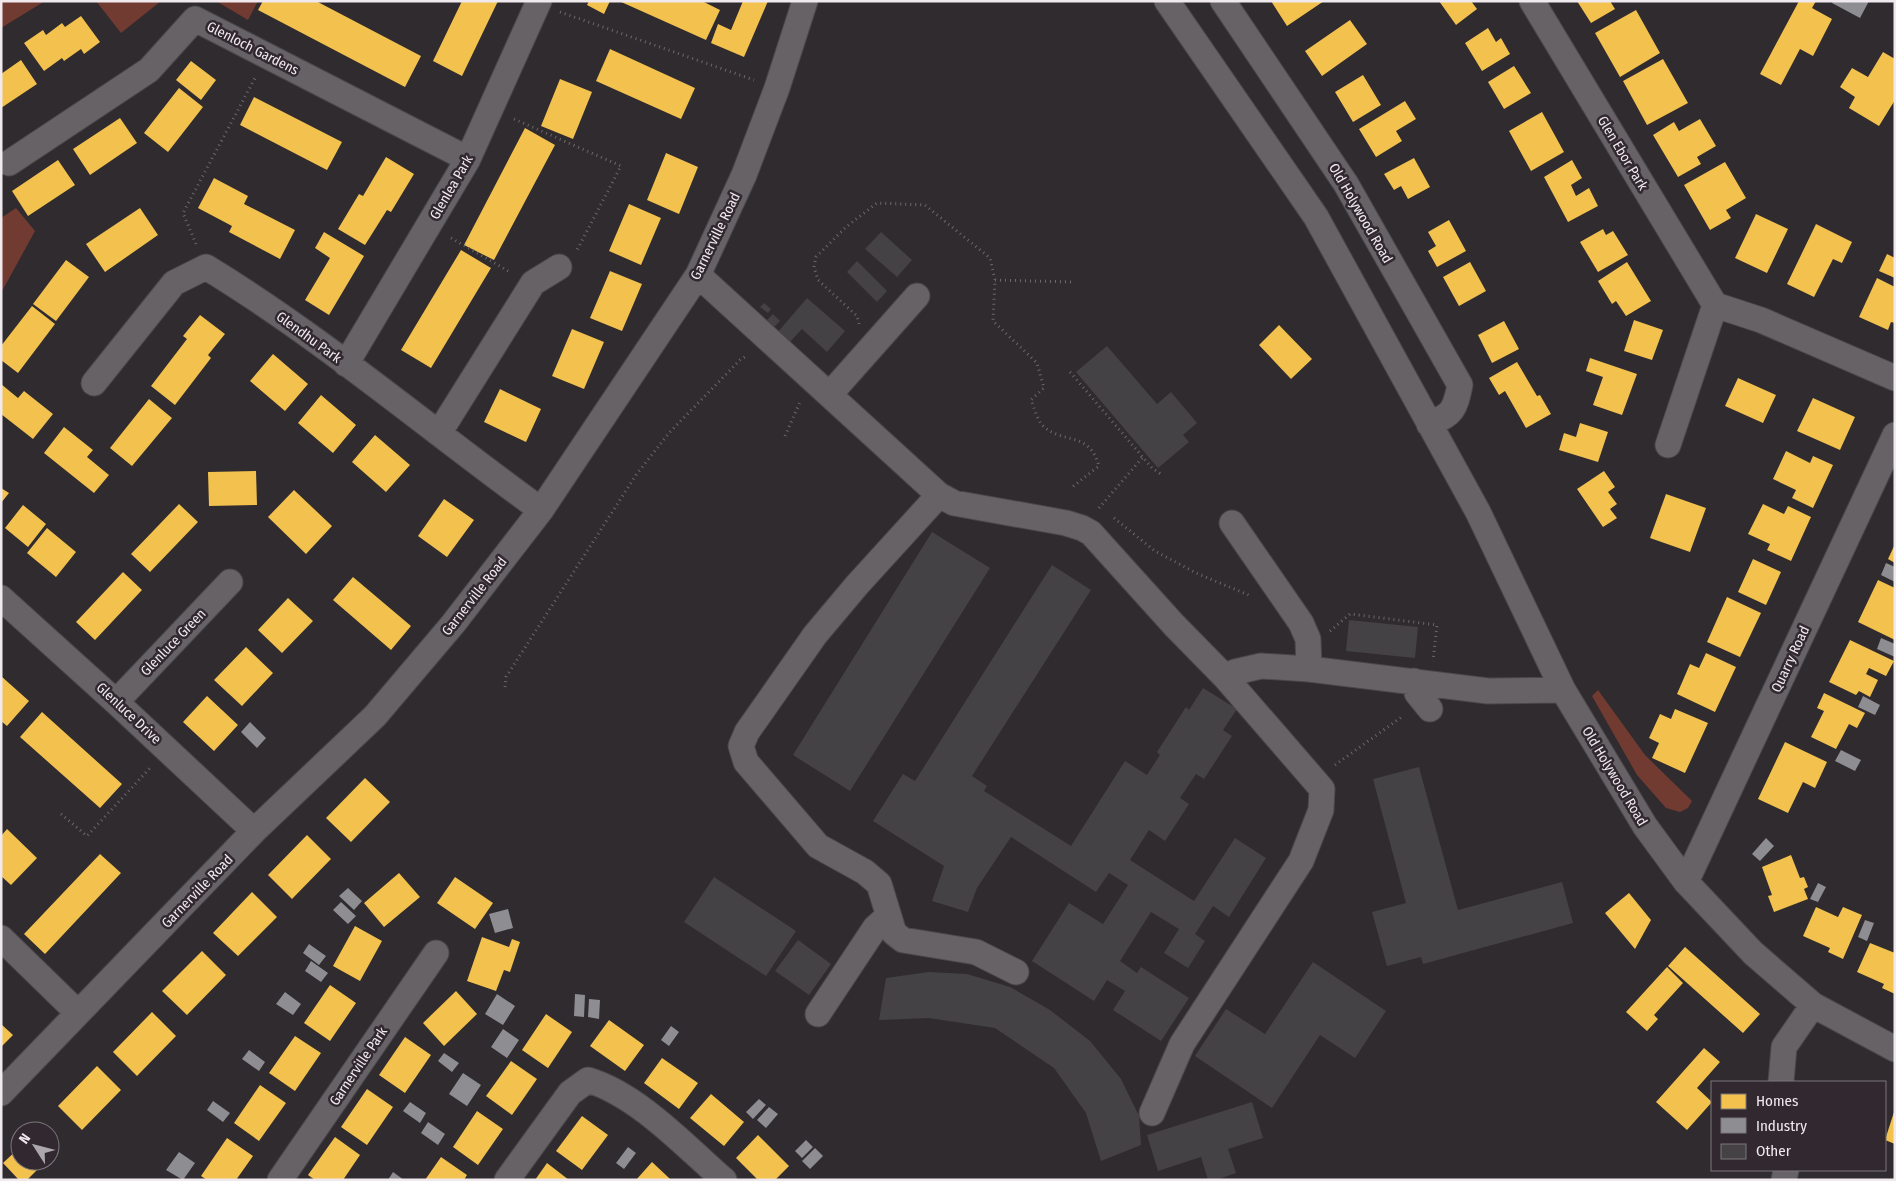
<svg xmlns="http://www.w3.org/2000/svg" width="1896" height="1181" viewBox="0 0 1896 1181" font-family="'Fira Sans Condensed',sans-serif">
<rect width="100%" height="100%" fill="#2f2b2e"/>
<path fill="#723b32" d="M1 1H45L1 28Z
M96 1H161L121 33Z
M216 1H258L248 20Z
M16 208 35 231 1 293V218Z
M1598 690 1645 755 1692 801 1688 808 1680 812 1666 808 1637 775 1592 696Z"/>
<path fill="#f2c14e" d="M263 1H316L421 56 405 87 258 10Z
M462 1H498L462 76 433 61Z
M589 1H610L604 14 587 5Z
M619 1H702L720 10 706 40Z
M743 1H768L744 57 711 43 718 24 731 30Z
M1271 1H1324L1287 26Z
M1439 1H1471L1477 9 1456 25Z
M1577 1H1610L1615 9 1591 23Z
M1799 1H1816L1812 8 1832 19 1813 56 1800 49 1781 85 1760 74Z
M1636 10 1660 53 1620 77 1595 33Z
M81 16 100 42 84 54 81 49 64 61 62 58 44 71 24 43 43 30 46 35 62 23 65 27Z
M1350 20 1367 44 1322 76 1305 51Z
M1488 28 1496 42 1501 38 1510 54 1482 71 1465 43Z
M610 49 695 88 681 119 596 81Z
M1883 52 1895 59V100L1879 126 1849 108 1855 97 1840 87 1852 68 1868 77Z
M1663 59 1688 103 1647 125 1623 81Z
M21 60 37 84 1 108V74Z
M191 61 216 80 201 100 176 80Z
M1514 66 1531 93 1504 109 1488 82Z
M1363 75 1381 105 1353 122 1335 92Z
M560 79 592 92 573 139 541 126Z
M179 88 203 107 168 152 144 133Z
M254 97 342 142 327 170 240 125Z
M1405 101 1416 119 1396 131 1402 141 1376 157 1359 129Z
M1542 112 1564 152 1531 171 1509 131Z
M120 118 137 143 90 175 73 149Z
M1700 119 1716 146 1697 157 1701 164 1678 177 1653 135 1674 122 1679 131Z
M525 128 555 145 494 260 464 245Z
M666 153 698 167 679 214 647 200Z
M386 157 414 174 391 212 387 210 365 245 338 229 359 194 363 196Z
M1414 158 1430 187 1408 199 1401 186 1394 190 1384 174Z
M58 160 75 185 28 216 12 191Z
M1572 160 1582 178 1571 185 1576 196 1589 188 1598 206 1568 222 1544 177Z
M1725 162 1746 198 1726 210 1731 218 1710 230 1684 185Z
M214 178 248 196 244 204 295 230 280 259 229 232 232 226 198 208Z
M629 204 661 218 641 265 609 251Z
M140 208 158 235 105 272 86 244Z
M1756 214 1788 229 1767 273 1735 258Z
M1449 220 1466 251 1437 267 1428 251 1436 246 1428 232Z
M1816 224 1852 242 1842 263 1833 259 1814 297 1787 284Z
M1603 229 1606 235 1613 231 1628 255 1598 272 1580 242Z
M324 232 364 256 329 315 305 300 330 258 315 248Z
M461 250 491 268 431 368 401 350Z
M1887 254 1895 258V278L1879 271Z
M66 260 89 277 56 321 33 304Z
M1470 262 1486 291 1459 306 1443 277Z
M1627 262 1651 301 1626 316 1616 301 1612 304 1598 281Z
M610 271 642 284 622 331 590 318Z
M1877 278 1895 287V323L1891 322 1888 330 1859 317Z
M32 306 55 324 18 373 1 360V346Z
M200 315 225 334 208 355 211 358 175 405 151 386 187 339 183 336Z
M1634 320 1663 330 1652 360 1624 351Z
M1504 321 1519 349 1492 363 1478 335Z
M1279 325 1312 359 1291 379 1259 345Z
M572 329 604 342 584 389 552 376Z
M273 354 308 384 285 411 250 381Z
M1590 358 1637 374 1622 415 1593 405 1603 377 1586 371Z
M1517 362 1537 396 1540 395 1551 414 1526 428 1505 391 1499 395 1489 378Z
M1738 378 1776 395 1763 423 1725 406Z
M1 384 18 398 24 391 53 414 33 439 1 414Z
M500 389 541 409 526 442 484 422Z
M321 395 356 425 333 453 298 423Z
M1813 398 1855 417 1840 450 1797 431Z
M149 399 172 418 132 466 110 448Z
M1580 423 1608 432 1598 462 1559 450 1564 433 1576 437Z
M64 427 93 450 87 457 109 475 94 493 44 453Z
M375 435 410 465 386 492 352 462Z
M1786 451 1810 463 1813 456 1833 465 1813 508 1792 498 1796 490 1773 479Z
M256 471 257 505 209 506 208 472Z
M1604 471 1615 487 1608 492 1617 504 1610 509 1617 518 1603 527 1577 489Z
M1 488 9 493 1 503Z
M294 490 332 526 306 554 268 517Z
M1666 494 1706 508 1690 552 1650 538Z
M444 499 474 520 447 557 418 536Z
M179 504 198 522 150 572 131 554Z
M1763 504 1784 514 1788 506 1811 517 1791 561 1767 550 1770 544 1748 534Z
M23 505 46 524 28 547 5 528Z
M47 528 76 552 56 577 27 553Z
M1895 544V563L1888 559Z
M1753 559 1781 572 1766 605 1738 592Z
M123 572 142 590 95 640 76 622Z
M353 577 411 626 391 650 333 600Z
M1878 580 1895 588V640L1858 622Z
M1727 597 1761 613 1740 657 1707 642Z
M288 598 313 621 282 653 258 630Z
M1850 640 1894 661 1886 676 1869 668 1866 674 1878 680 1870 697 1859 691 1856 695 1829 682Z
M246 647 273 673 242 706 214 680Z
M1706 653 1736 667 1715 712 1677 694 1690 664 1699 668Z
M1 676 29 701 7 726 1 721Z
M1824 693 1865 713 1857 728 1849 724 1836 749 1811 737 1824 711 1817 708Z
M207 696 238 725 214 751 183 722Z
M1675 709 1708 723 1685 773 1652 758 1659 743 1649 738 1660 714 1671 719Z
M42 712 122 784 100 808 20 737Z
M1785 742 1827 762 1815 788 1803 782 1788 813 1758 799Z
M365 778 390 802 351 842 326 818Z
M7 829 37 858 11 885 1 876V836Z
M307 835 331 859 292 899 268 875Z
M100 854 121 873 45 954 24 934Z
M1791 855 1800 878 1804 877 1808 887 1804 889 1808 899 1774 912 1768 896 1772 895 1762 867Z
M399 873 420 897 384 927 364 903Z
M455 877 493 903 475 929 437 903Z
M252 892 277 917 238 956 213 933Z
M1629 893 1651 920 1635 949 1605 913Z
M1816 907 1838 917 1843 907 1862 915 1843 959 1828 952 1830 948 1803 936Z
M355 926 382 941 360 981 333 966Z
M482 937 509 947 512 939 520 942 510 972 504 970 496 991 467 981Z
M1870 943 1895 953V994L1882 988 1884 984 1857 972Z
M1685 947 1760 1014 1743 1033 1668 966Z
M202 951 226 975 187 1015 162 991Z
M1667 967 1683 983 1654 1015 1658 1019 1647 1031 1626 1012Z
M330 985 356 1003 330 1041 304 1023Z
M456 991 477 1014 444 1046 423 1023Z
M152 1012 176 1036 137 1076 113 1052Z
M546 1014 572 1032 548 1068 522 1050Z
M609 1020 644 1045 625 1071 590 1046Z
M1 1024 13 1035 1 1047Z
M295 1036 321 1053 295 1091 269 1073Z
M405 1037 431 1055 405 1093 379 1075Z
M1704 1048 1720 1062 1697 1088 1712 1102 1687 1130 1656 1102Z
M662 1058 698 1083 679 1109 644 1083Z
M511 1061 537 1079 512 1115 486 1096Z
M97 1066 121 1090 82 1130 58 1106Z
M260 1085 286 1103 259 1141 234 1123Z
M367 1089 393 1107 367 1145 341 1127Z
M711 1094 744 1122 724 1146 690 1118Z
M1895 1109V1144L1885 1140Z
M477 1111 503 1129 478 1165 453 1147Z
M582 1116 608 1135 582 1170 556 1151Z
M758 1135 789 1166 775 1180H758L736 1158Z
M335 1137 360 1155 343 1180H315L308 1175Z
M50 1138 59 1148 50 1157Z
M227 1138 253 1156 236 1180H207L201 1176Z
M20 1147V1161H46L27 1180H19L3 1163Z
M441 1157 467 1175 464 1180H425Z
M652 1162 668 1177 671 1180H636Z
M547 1163 569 1180H535Z"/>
<path fill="#8d8d92" d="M1833 1H1869L1860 18 1832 3Z
M1886 563 1895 567V582L1881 575Z
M1881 638 1895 644V657L1877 649Z
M1863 696 1880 705 1875 715 1858 707Z
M250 722 266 738 257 748 241 732Z
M1841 750 1861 760 1855 771 1835 761Z
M1766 838 1774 846 1760 861 1752 854Z
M1818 883 1826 887 1818 902 1810 899Z
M348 888 362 901 354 910 339 896Z
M341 902 356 916 348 924 333 910Z
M508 909 513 928 495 933 489 914Z
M1865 920 1874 923 1867 941 1858 937Z
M309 944 326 956 319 965 303 953Z
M311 961 328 973 321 982 305 971Z
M285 992 301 1004 293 1015 276 1004Z
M497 994 515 1006 503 1025 485 1014Z
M575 994 585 995 584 1017 574 1016Z
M589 999 600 1000 599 1019 588 1017Z
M671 1026 679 1032 669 1046 661 1040Z
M503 1029 519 1040 507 1058 491 1047Z
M249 1050 265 1062 259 1071 242 1059Z
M444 1053 459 1063 452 1072 438 1061Z
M463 1073 481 1085 467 1106 449 1094Z
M759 1099 766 1105 753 1119 746 1112Z
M213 1101 230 1113 223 1122 207 1110Z
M410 1102 426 1113 420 1123 403 1111Z
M769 1107 778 1114 766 1128 757 1120Z
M428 1122 445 1134 438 1145 421 1133Z
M806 1140 813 1147 802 1158 795 1151Z
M628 1147 636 1153 624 1169 616 1163Z
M815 1148 823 1156 810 1169 802 1161Z
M179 1152 195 1163 183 1180 166 1170Z
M393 1172 404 1180H388Z"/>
<path fill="#454246" d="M881 232 912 260 897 277 865 249Z
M857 261 887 291 877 302 847 272Z
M807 298 845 331 827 352 802 329 789 343 777 333Z
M764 303 771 309 768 313 760 307Z
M773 314 780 321 774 327 767 320Z
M1107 346 1157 404 1171 392 1197 423 1183 435 1189 442 1158 468 1076 372Z
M932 532 990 568 850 791 793 755Z
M1052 565 1091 590 972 776 987 786 984 791 1071 846 1125 761 1147 775 1160 755 1157 752 1186 707 1189 710 1203 688 1237 709 1223 730 1232 736 1204 779 1196 774 1180 798 1189 804 1165 841 1149 830 1130 860 1194 901 1235 838 1266 858 1229 917 1213 906 1195 934 1205 941 1188 968 1164 953 1179 929 1151 912 1120 961 1137 973 1141 967 1189 998 1161 1041 1113 1010 1125 991 1107 980 1094 1001 1032 961 1069 903 1103 924 1128 885 1109 873 1096 892 1011 837 977 888 968 912 932 901 944 866 873 821 903 774 915 781Z
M1349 620 1418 627 1415 658 1346 651Z
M1419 767 1458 910 1562 882 1573 923 1423 964 1421 957 1387 966 1372 912 1406 903 1373 779Z
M714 877 796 931 766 976 684 922Z
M798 940 831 964 809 995 775 971Z
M1313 962 1386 1011 1355 1058 1320 1035 1272 1108 1195 1056 1226 1009 1265 1034Z
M929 972 967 974 1010 987 1050 1010 1090 1041 1121 1079 1139 1116 1141 1145 1101 1161 1086 1113 1054 1068 995 1028 929 1018 879 1020 886 978Z
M1252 1102 1263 1138 1228 1149 1236 1173 1216 1180H1208L1201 1157 1158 1171 1147 1135Z"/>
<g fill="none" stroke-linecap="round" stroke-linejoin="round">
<g stroke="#4a474a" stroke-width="27">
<path id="minor" d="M1167 1 1316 217 1478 512 1563 690 1645 826 1686 882 1753 953 1813 1005 1895 1049
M1223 1 1346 184 1460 385C1455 409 1453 415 1429 424
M1532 1 1715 305 1761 320 1895 378
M9 163 149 70 195 19 468 159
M698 275 939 495 954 503 1066 523 1082 528 1091 533 1174 625 1225 677 1322 789 1321 810 1301 861 1182 1044 1152 1113
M346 364 468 159 539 1
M94 383 174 283 206 267C324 339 429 429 541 510
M830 394 917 296
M439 433 533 283 559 267
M1668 445 1715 305
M939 495 857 585 815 635 747 732 741 746 746 762 818 846 865 872 879 884 894 933 903 940 976 952 1016 972
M1232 523 1301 623 1308 639 1309 669
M1 598 116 702 254 831
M1225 677 1235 672 1261 666 1309 669 1488 691 1563 690
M1414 681 1417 693 1430 709
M116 702 230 582
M1686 882 1895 435
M1 938 78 1013
M818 1014 875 928 888 916
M1781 1082 1784 1047 1813 1005
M1 1093 254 831 375 716 453 624 541 510 698 275 744 175 777 88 805 1
M280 1180 436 953
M507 1180 570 1093 588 1080C638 1095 685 1146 724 1180
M1784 1180 1786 1170"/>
</g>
<path stroke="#6b696b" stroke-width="3" stroke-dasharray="1 4" stroke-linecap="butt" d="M560 12 754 80
M514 119 621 166 576 252
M451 238 510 272
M196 244 183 213 255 78
M995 280 1073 282
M859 324 857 316 818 280 814 267 816 257 846 227 877 203 925 205 990 258 995 280 993 321 1037 363 1044 388 1031 400C1034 407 1037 419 1042 425 1062 445 1089 430 1099 466L1071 488
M1070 372 1152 468 1161 474
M785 436 800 402
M1099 508 1143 457
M1114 518 1155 551 1196 573 1251 596
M1330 631 1350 614 1437 625 1433 661
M505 687 506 677 636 475 669 433 740 360 748 355
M1335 765 1403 716
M61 814 87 836 150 768"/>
<use href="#minor" stroke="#666265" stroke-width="25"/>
</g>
<g text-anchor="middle" stroke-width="5" stroke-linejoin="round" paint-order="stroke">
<g font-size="14" fill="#f0eaee" stroke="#31292f">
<text transform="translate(253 48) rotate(27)" y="5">Glenloch Gardens</text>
<text transform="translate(1623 153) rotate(59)" y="5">Glen Ebor Park</text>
<text transform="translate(451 187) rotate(-60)" y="5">Glenlea Park</text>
<text transform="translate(1361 213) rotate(60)" y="5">Old Holywood Road</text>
<text transform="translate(715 236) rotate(-64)" y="5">Garnerville Road</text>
<text transform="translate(309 337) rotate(36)" y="5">Glendhu Park</text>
<text transform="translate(474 596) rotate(-52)" y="5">Garnerville Road</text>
<text transform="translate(173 642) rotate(-46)" y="5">Glenluce Green</text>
<text transform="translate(1790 659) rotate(-65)" y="5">Quarry Road</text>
<text transform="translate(129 713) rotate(43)" y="5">Glenluce Drive</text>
<text transform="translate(1615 776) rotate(59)" y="5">Old Holywood Road</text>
<text transform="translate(197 891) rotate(-46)" y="5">Garnerville Road</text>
<text transform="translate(358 1066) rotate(-56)" y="5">Garnerville Park</text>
</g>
</g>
<rect width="1896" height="1181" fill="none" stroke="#f0eaee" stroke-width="5"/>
<rect x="1711" y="1081" width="175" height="90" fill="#31292f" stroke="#7d767b"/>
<rect x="1721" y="1094" width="25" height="15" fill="#f2c14e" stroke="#7d767b"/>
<text x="1756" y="1106" font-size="15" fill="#f0eaee">Homes</text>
<rect x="1721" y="1118" width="25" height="15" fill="#8d8d92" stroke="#7d767b"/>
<text x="1756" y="1131" font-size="15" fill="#f0eaee">Industry</text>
<rect x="1721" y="1144" width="25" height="15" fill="#454246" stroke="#7d767b"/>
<text x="1756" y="1156" font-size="15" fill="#f0eaee">Other</text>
<g transform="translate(35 1146) rotate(306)"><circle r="24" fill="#31292f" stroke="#7d767b"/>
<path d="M0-4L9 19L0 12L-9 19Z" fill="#aca7ab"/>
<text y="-8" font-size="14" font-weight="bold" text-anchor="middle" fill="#f0eaee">N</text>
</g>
</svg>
